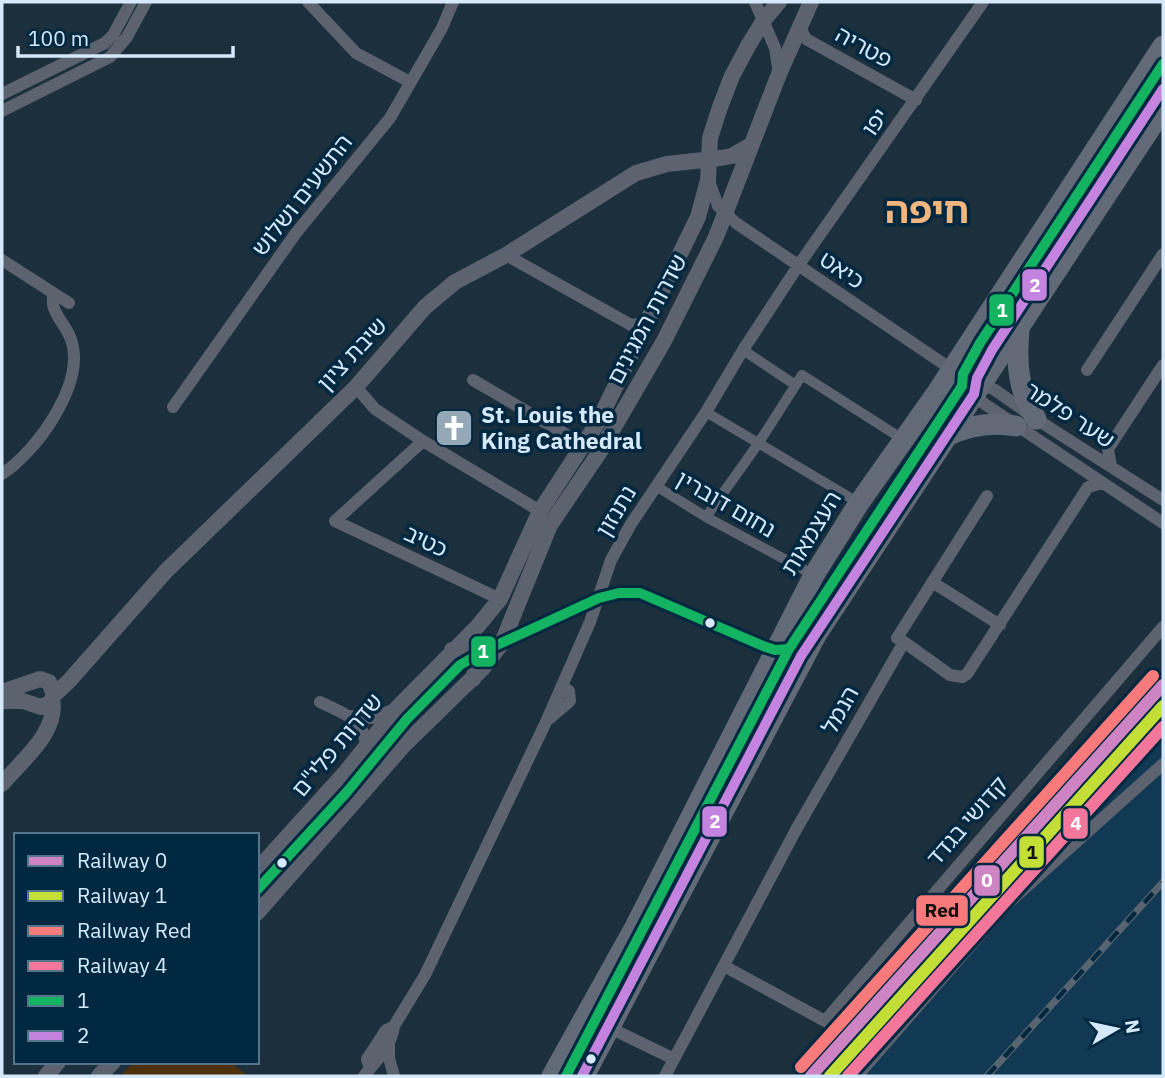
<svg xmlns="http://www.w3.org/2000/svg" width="1165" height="1078" viewBox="0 0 1165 1078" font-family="'IBM Plex Sans','Noto Sans Hebrew',sans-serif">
<rect width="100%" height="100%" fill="#1b2f3d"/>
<path fill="#113953" d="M1163 724V1076H833L1032 867Z"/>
<path fill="#4e300d" d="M134 1062H230L248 1076H120Z"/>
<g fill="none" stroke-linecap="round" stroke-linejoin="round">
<path stroke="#5d626f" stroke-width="10" d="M743 350 794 384
M706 412 859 503
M656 486 706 517 814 575
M706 517 758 444 802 375 904 440"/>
<path stroke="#5d626f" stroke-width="12" d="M308 2 356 53 410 82
M755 2 775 48 779 74
M799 26 806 39 916 100
M2 94 105 43 113 35 131 2
M2 111 110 57 127 37 146 2
M709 181 718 206 736 223 951 369 962 386 986 405 1163 523
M506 255 631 325 641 324 648 319
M2 260 69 303
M953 370 995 390 1036 419 1163 500
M1087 370 1163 254
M473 380 584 445
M356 387 375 409 423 441 540 511
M173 407 296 233 390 118 442 28 453 2
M423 441 335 521 500 599
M1111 466 1108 449 1163 365
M2 474C36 452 81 389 73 347 70 329 58 321 54 308 52 304 53 298 53 293
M932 582 1000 625
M904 642 897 638 987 496
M320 702C341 712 365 719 366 746
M349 716 372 718 395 709
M549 719 570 701 569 691 562 685
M724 966 825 1021 1163 627
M610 1028 674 1059
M389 1042V1058L394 1076
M370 1069 367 1059 386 1030 394 1026
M364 1076C376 1061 392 1045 394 1026L425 975 546 722 590 622 611 560 631 524 706 412 743 350 798 266 983 2
M665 1076 797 828 904 642 950 675 962 677 967 674 1088 487 1103 483
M857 1076 1005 906 1163 764"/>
<path stroke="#5d626f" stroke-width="16" d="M452 650C470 650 480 661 473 679
M2 692 40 679 49 682 54 695 50 703 41 707 23 701H2
M54 695 69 681 166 571 356 387 425 307 455 282 506 255 636 173 667 164 721 158 732 156 751 145
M2 784C21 761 59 732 52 699
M257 870 345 773 397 708 477 627 500 599 540 511 598 422 698 217 708 180 710 138 720 107 732 76 748 46 764 20 779 2
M257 913 404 745 483 668 502 643 550 525 599 453 664 341 716 237 779 74 811 2
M46 1076 58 1062
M99 1076 113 1062"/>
<path stroke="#626977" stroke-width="21" d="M1019 331C1016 364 1018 390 1036 419
M947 436C969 425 992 422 1016 426
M552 1076 635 927 814 575 859 503 938 391 1163 46
M584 1076 816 635 1163 109"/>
<g stroke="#586470" stroke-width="7">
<path id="rail" d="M836 1076 1163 716
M987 1076 1163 882"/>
</g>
<use href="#rail" stroke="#012841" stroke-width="4.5" stroke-dasharray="13" stroke-linecap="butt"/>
<g stroke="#012841" stroke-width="16">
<path id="bus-1" d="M257 890 346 793 407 719 460 665 484 651 599 598 619 593H640L763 646 775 650 789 649
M566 1076 789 649 962 386 963 374 980 343 1163 64"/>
</g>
<g stroke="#012841" stroke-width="16">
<path id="bus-2" d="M582 1076 801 656 974 394 977 378 992 350 1163 89"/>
</g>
<use href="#bus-1" stroke="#13b361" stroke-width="10"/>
<use href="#bus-2" stroke="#c483df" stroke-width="10"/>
<g stroke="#012841" stroke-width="18">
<path id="rail-1" d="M811 1076 1163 685"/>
</g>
<g stroke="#012841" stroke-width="18">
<path id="rail-2" d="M830 1076 1163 706"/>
</g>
<g stroke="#012841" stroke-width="18">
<path id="rail-3" d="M801 1067 1153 676"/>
</g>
<g stroke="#012841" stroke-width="18">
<path id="rail-4" d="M848 1076 1163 727"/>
</g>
<use href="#rail-1" stroke="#ce84c3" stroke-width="12"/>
<use href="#rail-2" stroke="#c3df37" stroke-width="12"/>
<use href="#rail-3" stroke="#f97a7a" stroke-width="12"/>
<use href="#rail-4" stroke="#f3769b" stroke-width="12"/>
</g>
<defs>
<g id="church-square" transform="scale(2.0125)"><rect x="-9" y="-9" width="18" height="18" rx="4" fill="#94a8b8" stroke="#012841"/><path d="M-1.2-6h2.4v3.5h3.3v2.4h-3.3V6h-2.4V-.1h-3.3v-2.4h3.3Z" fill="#fff"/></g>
</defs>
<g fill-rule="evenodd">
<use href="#church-square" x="454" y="428"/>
</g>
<g fill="#d5e9fa" stroke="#012841" stroke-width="2.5">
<circle cx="710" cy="623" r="6"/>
<circle cx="282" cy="863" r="6"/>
<circle cx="591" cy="1059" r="6"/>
</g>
<g text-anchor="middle" stroke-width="7" stroke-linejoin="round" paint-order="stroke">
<g font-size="23" fill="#d5e9fa" stroke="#012841">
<text transform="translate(864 47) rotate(29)" y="8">פטריה</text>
<text transform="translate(875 122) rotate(-55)" y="8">יפו</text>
<text transform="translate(302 195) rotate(-52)" y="8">התשעים ושלוש</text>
<text transform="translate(842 270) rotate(34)" y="8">כיאט</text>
<text transform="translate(647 319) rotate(-62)" y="8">שדרות המגינים</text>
<text transform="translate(352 354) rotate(-47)" y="8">שיבת ציון</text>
<text transform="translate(1070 415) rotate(33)" y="8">שער פלמר</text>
<text transform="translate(726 504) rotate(30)" y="8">נחום דוברין</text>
<text transform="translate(616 511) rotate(-59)" y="8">נתנזון</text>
<text transform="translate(811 533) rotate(-59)" y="8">העצמאות</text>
<text transform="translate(426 541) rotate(25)" y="8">כטיב</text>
<text transform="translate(840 710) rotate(-61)" y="8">הנמל</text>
<text transform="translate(337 745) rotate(-50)" y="8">שדרות פלי"ם</text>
<text transform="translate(967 821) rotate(-49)" y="8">קדושי בגדד</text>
</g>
<g font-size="23" font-weight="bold" fill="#d5e9fa" stroke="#012841" text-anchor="start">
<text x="481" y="423">St. Louis the<tspan x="481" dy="26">King Cathedral</tspan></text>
</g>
<g font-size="37" font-weight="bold" fill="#f1b57e" stroke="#012841">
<text x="927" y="223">חיפה</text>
</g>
</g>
<g stroke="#012841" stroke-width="2.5">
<rect x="1021" y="268" width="27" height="34" rx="7" fill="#c483df"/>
<rect x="988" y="293" width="27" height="34" rx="7" fill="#13b361"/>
<rect x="470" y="635" width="27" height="33" rx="7" fill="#13b361"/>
<rect x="701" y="805" width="27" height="33" rx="7" fill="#c483df"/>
<rect x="1062" y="807" width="27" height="33" rx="7" fill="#f3769b"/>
<rect x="1018" y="835" width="27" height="34" rx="7" fill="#c3df37"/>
<rect x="973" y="864" width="28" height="33" rx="7" fill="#ce84c3"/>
<rect x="915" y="894" width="54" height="33" rx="7" fill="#f97a7a"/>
</g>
<g font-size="19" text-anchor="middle" font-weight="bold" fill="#fff">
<text x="1035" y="292">2</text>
<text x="1002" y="317">1</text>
<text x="483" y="658">1</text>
<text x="715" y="828">2</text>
<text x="1076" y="830">4</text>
<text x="987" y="887">0</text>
</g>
<g font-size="19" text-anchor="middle" font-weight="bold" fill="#111">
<text x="1032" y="859">1</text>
<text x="942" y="917">Red</text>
</g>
<rect width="1165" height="1078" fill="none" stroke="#d5e9fa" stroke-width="7"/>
<rect x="14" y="833" width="245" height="231" fill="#012841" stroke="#56758b" stroke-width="2"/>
<rect x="28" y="856" width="35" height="10" fill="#ce84c3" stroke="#56758b" stroke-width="2"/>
<text x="77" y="868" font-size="21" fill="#d5e9fa">Railway 0</text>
<rect x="28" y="891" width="35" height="10" fill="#c3df37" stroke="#56758b" stroke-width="2"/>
<text x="77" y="903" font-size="21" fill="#d5e9fa">Railway 1</text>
<rect x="28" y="926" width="35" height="10" fill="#f97a7a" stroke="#56758b" stroke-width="2"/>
<text x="77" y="938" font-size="21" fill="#d5e9fa">Railway Red</text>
<rect x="28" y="961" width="35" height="10" fill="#f3769b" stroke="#56758b" stroke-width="2"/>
<text x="77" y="973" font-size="21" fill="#d5e9fa">Railway 4</text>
<rect x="28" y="996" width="35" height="10" fill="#13b361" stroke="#56758b" stroke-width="2"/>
<text x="77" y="1008" font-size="21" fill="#d5e9fa">1</text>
<rect x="28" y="1031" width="35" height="10" fill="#c483df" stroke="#56758b" stroke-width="2"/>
<text x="77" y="1043" font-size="21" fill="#d5e9fa">2</text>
<g transform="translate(1116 1029) rotate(81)" stroke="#012841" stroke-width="5" paint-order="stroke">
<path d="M0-5L12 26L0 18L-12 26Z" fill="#d5e9fa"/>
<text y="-10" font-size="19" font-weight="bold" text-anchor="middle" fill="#d5e9fa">N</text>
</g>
<path d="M18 46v10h215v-10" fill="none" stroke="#d5e9fa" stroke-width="3.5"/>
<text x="28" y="46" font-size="21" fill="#d5e9fa" stroke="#012841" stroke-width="5" paint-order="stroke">100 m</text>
</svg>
